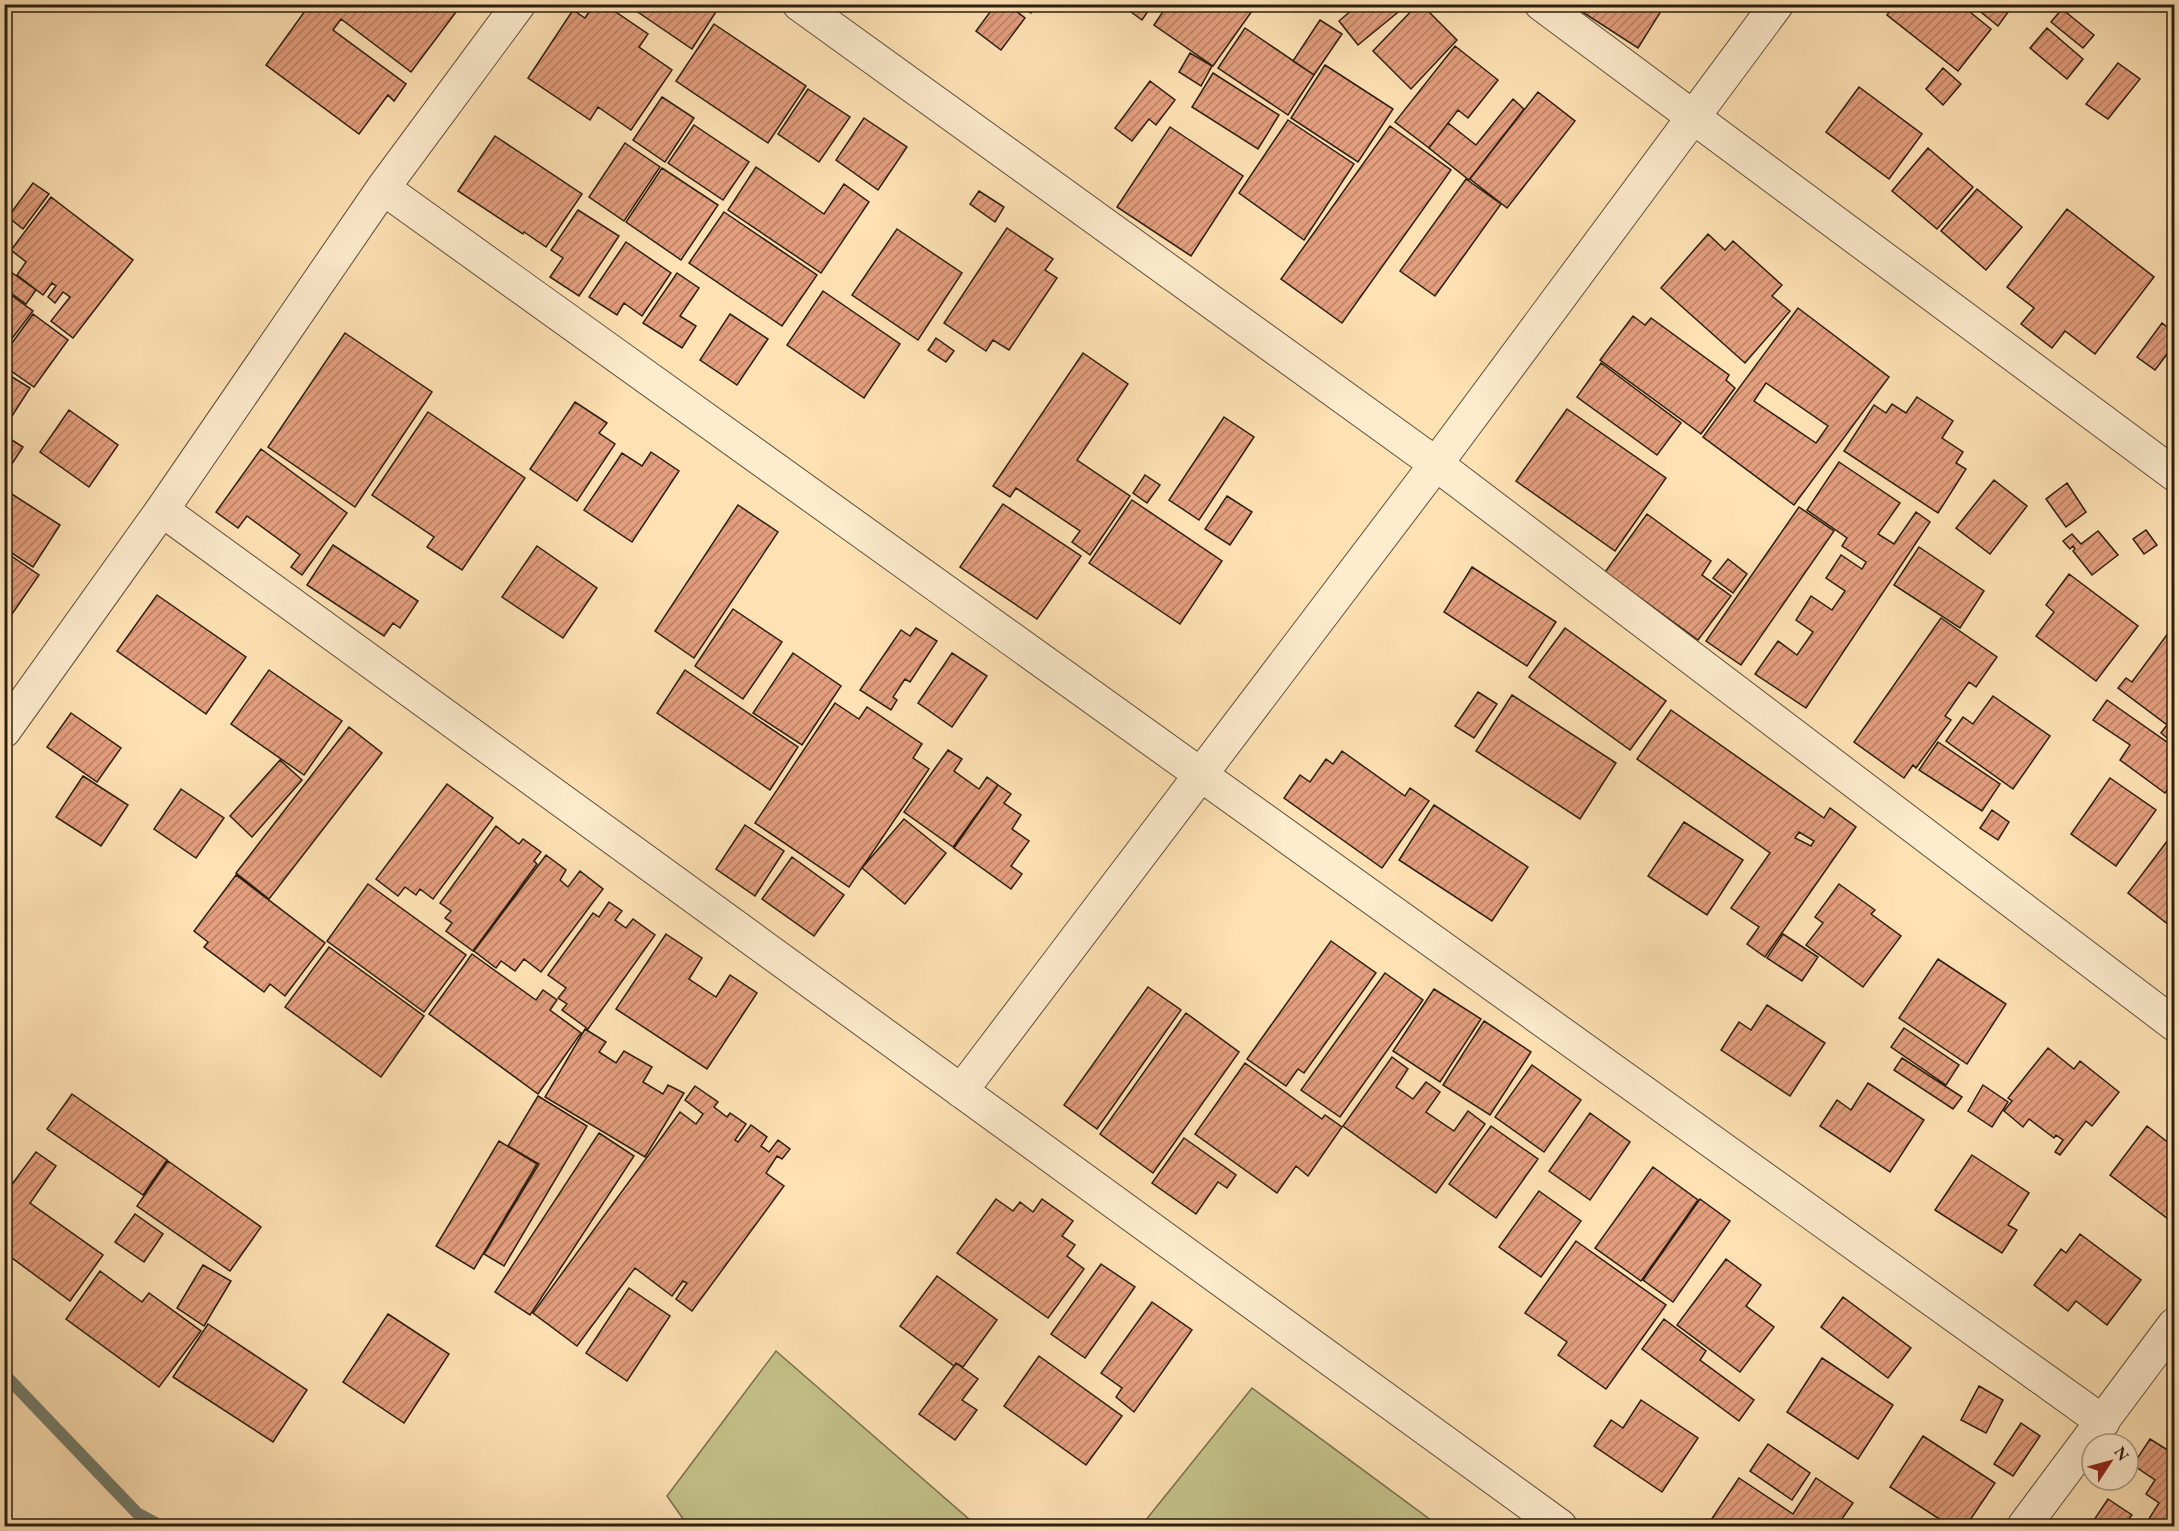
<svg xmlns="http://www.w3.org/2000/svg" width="2179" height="1531" viewBox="0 0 2179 1531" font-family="'EB Garamond',serif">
<defs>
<pattern id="building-hatch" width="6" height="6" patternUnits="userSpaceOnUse" patternTransform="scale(1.5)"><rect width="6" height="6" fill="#e39e7d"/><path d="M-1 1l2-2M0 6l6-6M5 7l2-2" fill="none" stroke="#b88065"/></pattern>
</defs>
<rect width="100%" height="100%" fill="#fee2b4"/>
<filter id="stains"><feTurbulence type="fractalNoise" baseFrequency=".00333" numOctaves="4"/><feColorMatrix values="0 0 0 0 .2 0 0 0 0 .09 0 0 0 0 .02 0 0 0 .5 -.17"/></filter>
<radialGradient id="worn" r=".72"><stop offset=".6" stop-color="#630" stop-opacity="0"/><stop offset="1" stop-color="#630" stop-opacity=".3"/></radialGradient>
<path fill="#c4c28a" stroke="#78704e" stroke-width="1.5" d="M776 1351 977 1526H688L667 1496Z
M1252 1388 1439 1526H1141Z"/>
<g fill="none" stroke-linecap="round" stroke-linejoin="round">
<path stroke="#717e6d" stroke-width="12" d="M4 1374 137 1513 161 1526"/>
</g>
<path fill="url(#building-hatch)" stroke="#2b1f11" stroke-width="1.5" fill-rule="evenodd" d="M310 4H462L411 72 341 19 333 30 406 84 394 101 388 95 359 134 266 65Z
M594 4H604L648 34 639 47 672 70 631 130 598 107 590 120 528 78 573 10 585 18Z
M626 4H721L692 49Z
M996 4H1007L1025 18 1001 50 976 31Z
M1019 4H1038L1031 13Z
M1120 4H1153L1142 20Z
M1168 4H1257L1213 66 1154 25Z
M1359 4H1408L1358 45 1339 21Z
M1418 4H1421L1457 40 1411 89 1373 51Z
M1570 4H1658L1663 8 1638 48Z
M1895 4H1960L1991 29 1958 71 1887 15Z
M1971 4H2014L1998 26Z
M2062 9 2094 35 2083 48 2051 22Z
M1320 20 1342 34 1314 75 1293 61Z
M714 24 806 86 768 143 676 81Z
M1245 28 1314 75 1288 115 1218 68Z
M2047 28 2083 59 2067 79 2030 48Z
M1455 46 1498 80 1468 118 1458 110 1429 148 1395 122Z
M1190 53 1212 66 1201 86 1179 72Z
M2118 63 2140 79 2108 119 2086 104Z
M1325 65 1393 109 1358 162 1291 118Z
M1943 68 1961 84 1943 105 1926 89Z
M1213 73 1279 115 1258 149 1192 107Z
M1150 81 1175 100 1156 125 1149 119 1132 141 1115 128Z
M1859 87 1922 134 1889 179 1826 132Z
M808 89 850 117 819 162 778 134Z
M1538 92 1575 121 1507 208 1470 179Z
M662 97 694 118 665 162 633 140Z
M1513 99 1524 109 1469 180 1429 148 1448 123 1476 145Z
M864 118 907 147 878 190 836 160Z
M1288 120 1354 164 1304 240 1239 193Z
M694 125 749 162 723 200 668 163Z
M1390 126 1451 170 1342 323 1281 279Z
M1170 127 1243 176 1191 256 1117 207Z
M495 136 582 194 546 247 524 232 523 234 458 191Z
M625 143 660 167 624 221 589 197Z
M1928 148 1973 187 1937 229 1892 191Z
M756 167 824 214 844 184 869 202 821 273 728 210Z
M662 168 718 205 681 260 626 222Z
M1466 179 1501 204 1435 296 1400 271Z
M33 183 49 194 23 229 8 217Z
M1977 189 2022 227 1986 270 1941 231Z
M979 191 1004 207 995 222 970 204Z
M51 197 133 260 73 338 51 321 70 297 63 292 55 303 48 297 56 286 52 283 43 295 17 275 26 262 11 250Z
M2067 209 2154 277 2095 354 2065 331 2052 348 2021 324 2034 308 2007 287Z
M578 210 619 236 579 296 550 277 563 258 551 250Z
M724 212 817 275 782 326 689 263Z
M1007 228 1053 259 1045 270 1057 278 1009 350 993 340 986 351 944 323Z
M897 229 962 273 918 340 852 295Z
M1708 234 1725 250 1733 241 1782 285 1772 296 1790 311 1745 363 1661 288Z
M626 242 671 273 642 316 624 303 617 315 589 297Z
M4 267 36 290 26 304 4 288Z
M677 273 699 288 680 316 696 326 682 348 643 323Z
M4 290 33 311 4 349Z
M823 291 900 344 864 398 787 345Z
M1798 308 1889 377 1794 505 1703 437ZM1766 383 1828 426 1816 443 1754 401Z
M33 314 68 340 34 387 4 366V354Z
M730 314 768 339 737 385 700 360Z
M1633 316 1645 325 1651 318 1729 375 1726 380 1735 388 1701 434 1600 360Z
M2162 323 2174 332V345L2155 370 2137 357Z
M345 333 432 392 355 507 268 447Z
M936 338 954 351 946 362 928 350Z
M1083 353 1128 384 1077 460 1130 496 1090 555 1072 542 1080 531 1016 488 1010 497 993 486Z
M1601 363 1681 423 1657 455 1577 397Z
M4 372 30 388 5 427H4Z
M1917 397 1953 421 1942 438 1963 452 1956 463 1966 469 1938 513 1844 451 1874 405 1886 413 1892 404 1906 413Z
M575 402 607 423 599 433 615 444 577 501 530 469Z
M1567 409 1666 478 1615 551 1516 481Z
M69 410 118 445 89 487 40 452Z
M428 412 525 478 462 570 427 547 434 537 372 495Z
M1224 417 1254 437 1199 520 1169 500Z
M4 435 23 447 4 476Z
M261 449 347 513 302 575 291 567 300 555 247 516 238 528 216 512Z
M651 452 679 471 632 542 584 510 622 453 642 466Z
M1839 462 1900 503 1878 534 1894 544 1916 512 1930 522 1806 708 1755 674 1778 641 1797 655 1813 632 1796 620 1811 596 1832 610 1845 591 1826 578 1841 555 1862 569 1866 562 1842 546 1847 538 1807 510Z
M1145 475 1160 485 1147 503 1133 493Z
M1994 480 2027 506 1990 554 1956 528Z
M2067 483 2086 512 2066 527 2046 499Z
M4 489 60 525 33 567 4 548Z
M1227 496 1252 512 1230 545 1205 529Z
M1132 500 1222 561 1180 624 1089 563Z
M1003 504 1081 556 1037 619 960 567Z
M738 505 778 532 694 658 655 631Z
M1799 507 1834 531 1741 665 1706 641Z
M1647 514 1711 561 1702 575 1731 596 1698 640 1605 572Z
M2146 530 2157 545 2144 554 2133 539Z
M2098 531 2118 555 2092 575 2073 551 2075 549 2073 546 2070 549 2063 541 2072 534 2081 544Z
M333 545 418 601 400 628 393 623 384 636 307 585Z
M537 546 597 588 563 638 502 597Z
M1919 547 1984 591 1960 628 1894 585Z
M4 551 39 575 10 617 4 613Z
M1728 559 1747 574 1733 593 1713 578Z
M1472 567 1556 622 1527 666 1444 612Z
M2069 574 2138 626 2096 681 2036 636 2054 612 2046 605Z
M157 595 246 657 206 714 117 651Z
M733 609 782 642 743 699 695 666Z
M1941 618 1997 657 1976 687 1969 682 1945 716 1951 720 1916 768 1913 765 1904 778 1854 742Z
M916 628 937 641 910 682 905 679 893 697 897 700 891 710 860 690 901 630 910 636Z
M1565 628 1666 701 1630 750 1529 677Z
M2169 632 2174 636V744L2161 733 2167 725 2118 688 2126 678 2132 682Z
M793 653 841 686 802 745 753 713Z
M952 653 987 676 952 727 918 703Z
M269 670 342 721 304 775 231 724Z
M685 670 798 747 770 790 657 713Z
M1478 692 1497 704 1474 738 1455 726Z
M1512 695 1616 763 1580 819 1476 751Z
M1993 696 2050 736 2013 789 1946 741 1963 717 1973 724Z
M2107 700 2174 747V780L2165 793 2120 760 2130 745 2093 720Z
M835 703 859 719 867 707 922 744 913 758 929 769 849 887 755 823Z
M1671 710 1824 818 1830 808 1856 827 1765 957 1747 944 1759 927 1731 908 1770 853 1637 759ZM1799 832 1814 841 1811 846 1795 838Z
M71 713 121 748 97 782 47 747Z
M349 727 382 753 269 899 236 873Z
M1938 742 2000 784 1982 811 1919 770Z
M948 750 962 759 954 771 979 789 987 777 998 785 953 847 904 812Z
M1342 751 1405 796 1410 788 1429 801 1382 868 1284 798 1300 775 1310 782 1326 759 1333 764Z
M280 760 302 780 252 837 230 816Z
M83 776 128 805 101 846 56 817Z
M2110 778 2156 810 2116 866 2071 834Z
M447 784 493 818 433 899 420 889 416 895 405 887 398 896 376 879Z
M998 785 1011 794 1004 803 1021 815 1012 829 1029 841 1011 866 1022 874 1011 889 954 848Z
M181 789 224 818 196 858 154 829Z
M1434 805 1528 867 1492 921 1399 860Z
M1992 810 2009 822 1998 840 1980 828Z
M904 819 946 853 905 904 862 868Z
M1684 822 1743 860 1707 915 1648 876Z
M745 825 784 851 755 896 716 869Z
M496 826 519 844 523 839 541 852 534 861 537 864 473 951 446 931 452 923 445 918 451 911 440 903Z
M2174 832V929L2128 893Z
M546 855 566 870 560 880 568 887 580 871 603 889 541 972 524 959 515 971 501 961 496 968 474 951Z
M792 857 844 895 814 936 762 899Z
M236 875 325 943 285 996 270 984 264 992 204 947 208 942 194 931Z
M368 884 466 955 424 1012 327 941Z
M1839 884 1875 910 1871 914 1901 936 1863 987 1806 945 1823 923 1815 917Z
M609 902 622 911 615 920 626 928 633 919 655 935 588 1029 562 1010 567 1004 558 998 566 988 548 975 593 913 599 917Z
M666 934 702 958 689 979 716 997 730 975 757 993 707 1069 616 1009Z
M1783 934 1818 957 1802 981 1767 958Z
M1331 941 1376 973 1304 1073 1298 1069 1286 1086 1247 1059Z
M329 947 424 1016 381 1077 285 1007Z
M472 954 536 1000 543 990 557 1000 550 1010 581 1033 538 1094 429 1014Z
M1938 959 2006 1004 1967 1064 1899 1018Z
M1385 973 1423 1000 1340 1117 1301 1090Z
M1148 987 1181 1010 1097 1129 1064 1105Z
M1434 989 1481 1019 1440 1082 1393 1051Z
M1767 1005 1825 1043 1790 1096 1721 1050 1739 1022 1751 1030Z
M1186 1013 1239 1052 1153 1173 1100 1134Z
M1484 1021 1531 1052 1490 1115 1443 1085Z
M1904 1028 1959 1065 1946 1085 1891 1047Z
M585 1029 606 1042 599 1052 616 1063 624 1051 652 1067 643 1082 663 1094 668 1085 684 1093 645 1157 545 1097Z
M2048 1048 2074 1069 2080 1061 2119 1092 2092 1126 2086 1121 2060 1155 2055 1152 2063 1140 2056 1135 2054 1138 2029 1119 2023 1127 2004 1111 2012 1101 2008 1098Z
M1392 1057 1408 1069 1396 1087 1413 1099 1426 1082 1440 1092 1426 1112 1454 1131 1468 1111 1485 1124 1436 1193 1343 1126Z
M1902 1058 1962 1097 1953 1109 1894 1070Z
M1245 1063 1322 1119 1325 1115 1342 1127 1308 1176 1296 1166 1277 1193 1195 1134Z
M1532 1065 1581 1100 1544 1152 1495 1117Z
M1868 1083 1924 1120 1890 1172 1820 1126 1837 1100 1851 1110Z
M1983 1085 2008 1102 1992 1127 1968 1111Z
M695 1086 718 1102 714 1107 727 1117 730 1113 746 1124 735 1140 738 1142 751 1125 767 1137 761 1146 769 1152 778 1140 790 1149 782 1159 777 1156 766 1173 784 1186 692 1311 676 1299 687 1283 683 1281 672 1296 635 1268 577 1346 533 1313 680 1112 696 1124 703 1114 685 1100Z
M72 1094 167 1160 143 1195 47 1129Z
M538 1096 587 1126 504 1266 484 1254 539 1164 508 1146Z
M1590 1113 1630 1142 1590 1200 1549 1171Z
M1491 1126 1538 1159 1496 1218 1449 1184Z
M2147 1126 2174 1147V1210L2168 1219 2110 1175Z
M599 1133 634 1156 530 1315 495 1292Z
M1184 1138 1236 1175 1227 1188 1218 1182 1196 1214 1152 1183Z
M499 1141 537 1164 474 1269 436 1246Z
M36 1152 56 1166 30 1203 103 1255 70 1301 4 1252V1195Z
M1972 1155 2029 1193 2008 1225 2017 1230 2002 1253 1935 1210Z
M168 1161 261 1227 230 1271 137 1206Z
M1653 1167 1698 1200 1641 1281 1595 1248Z
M1539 1191 1581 1221 1541 1277 1499 1247Z
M996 1199 1013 1211 1020 1202 1033 1212 1042 1199 1073 1221 1062 1236 1075 1245 1067 1256 1084 1269 1048 1318 957 1253Z
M1700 1199 1730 1221 1673 1302 1643 1280Z
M135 1214 163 1234 144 1262 115 1242Z
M2080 1234 2141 1280 2107 1325 2076 1301 2068 1311 2034 1285 2061 1249 2066 1253Z
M1576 1241 1666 1305 1606 1389 1558 1355 1567 1342 1525 1313Z
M1726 1259 1761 1285 1746 1306 1774 1327 1740 1372 1677 1325Z
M1101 1264 1135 1287 1085 1358 1051 1334Z
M203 1265 231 1281 204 1326 177 1308Z
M100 1271 142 1302 149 1293 201 1331 159 1387 66 1319Z
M937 1276 997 1320 963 1367 956 1363 954 1366 900 1326Z
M629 1288 670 1316 627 1381 586 1353Z
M1843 1297 1911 1348 1888 1378 1821 1327Z
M1152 1302 1192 1330 1134 1412 1116 1397 1122 1388 1101 1373Z
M388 1314 449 1354 404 1423 343 1382Z
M1664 1319 1706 1351 1700 1360 1754 1400 1739 1421 1642 1349Z
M208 1324 307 1390 273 1442 173 1377Z
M1039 1356 1122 1416 1086 1465 1004 1406Z
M1822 1358 1893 1405 1858 1459 1787 1412Z
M956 1363 978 1379 962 1400 977 1410 955 1440 919 1414Z
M1979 1386 2003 1400 1986 1433 1961 1420Z
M1641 1400 1698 1438 1662 1492 1594 1446 1611 1420 1623 1428Z
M2021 1423 2040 1436 2013 1476 1994 1464Z
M1923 1436 1995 1483 1966 1526H1950L1890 1487Z
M2150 1439 2174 1454V1526H2154L2147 1522 2159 1503 2146 1494 2155 1480 2133 1465Z
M1768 1444 1810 1473 1792 1500 1750 1471Z
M1739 1478 1793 1514 1816 1478 1853 1503 1837 1526H1707Z
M2108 1499 2132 1515 2124 1526H2090Z"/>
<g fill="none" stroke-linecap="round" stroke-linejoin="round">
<g stroke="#60503a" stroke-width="35">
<path id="street" d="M799 4 1436 464 2174 1024
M1541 4 2174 474
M383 188 2103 1422
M162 510 1560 1526
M4 731 162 510 383 188 519 4
M961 1091 1436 464 1777 4
M2024 1526 2174 1325"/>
</g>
<use href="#street" stroke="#feecce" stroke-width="33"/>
</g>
<rect width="2179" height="1531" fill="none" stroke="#fee2b4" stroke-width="24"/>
<rect x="6" y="6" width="2167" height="1519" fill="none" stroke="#2b1f11" stroke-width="3"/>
<rect x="12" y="12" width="2155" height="1507" fill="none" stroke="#2b1f11" stroke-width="1.5"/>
<g transform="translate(2110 1462) rotate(54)"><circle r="28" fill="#feecce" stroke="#aa9a82" stroke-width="1.5"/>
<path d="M0-4.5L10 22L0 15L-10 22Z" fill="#8f2418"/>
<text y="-9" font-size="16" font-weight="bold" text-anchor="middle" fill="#2b1f11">N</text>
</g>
<rect width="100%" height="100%" filter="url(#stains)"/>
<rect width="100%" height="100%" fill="url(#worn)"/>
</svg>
